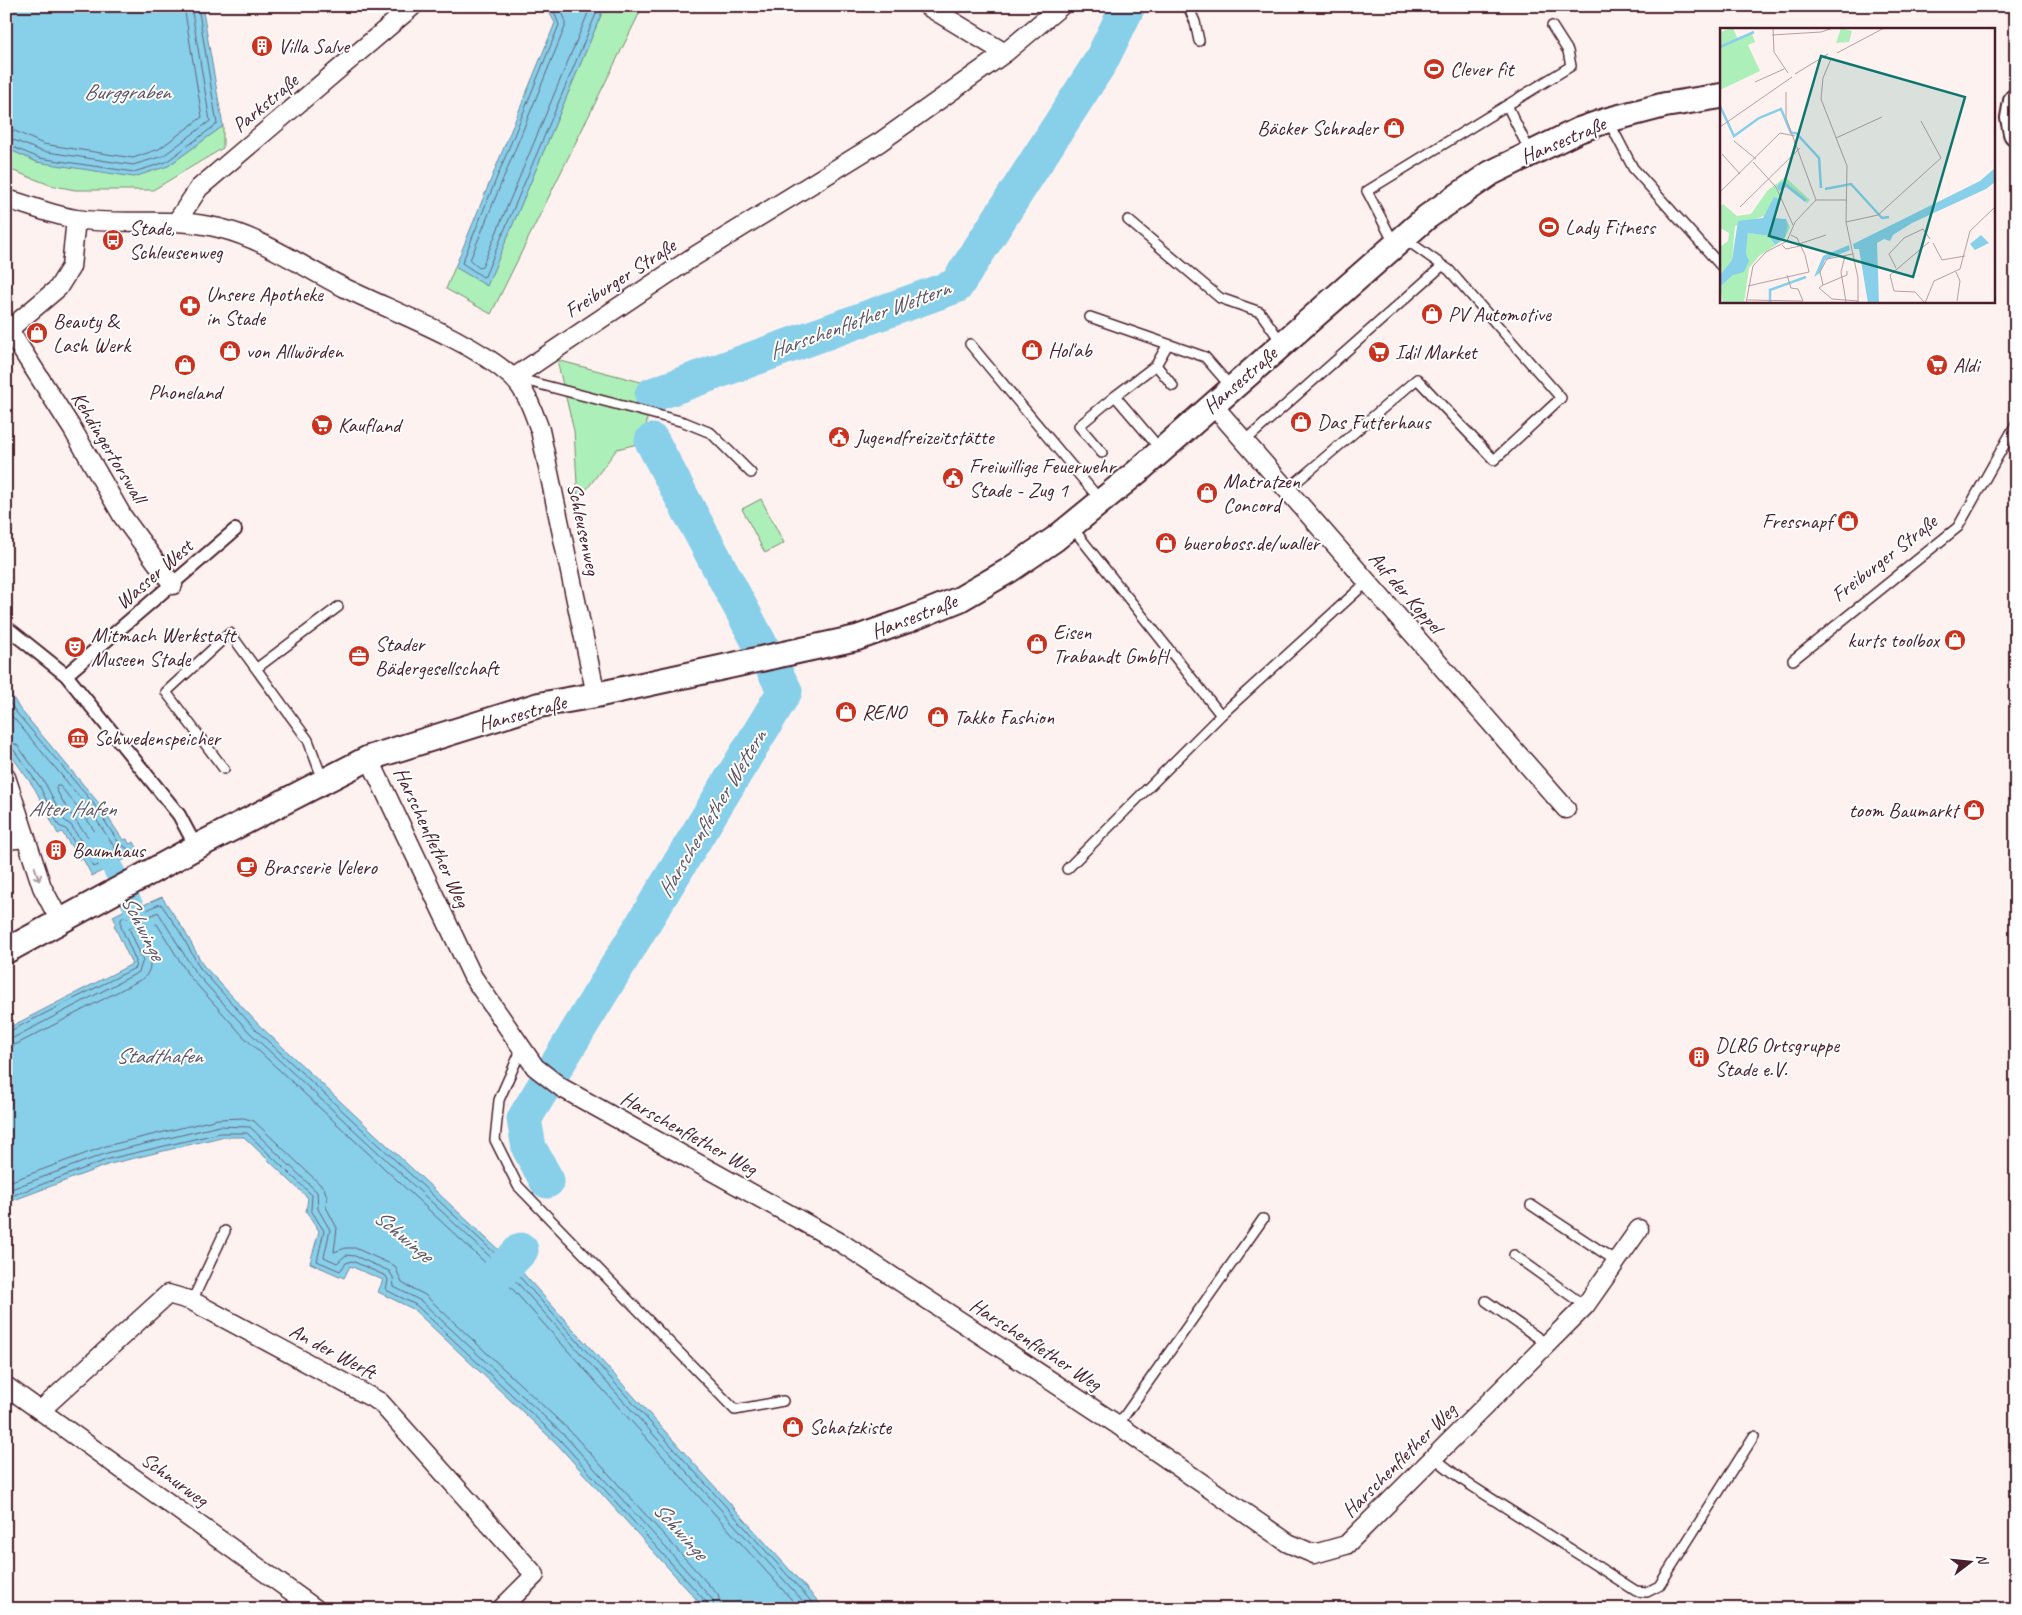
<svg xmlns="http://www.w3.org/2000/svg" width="2022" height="1615" viewBox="0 0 2022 1615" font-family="Caveat,sans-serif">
<rect width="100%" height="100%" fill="#fef2f0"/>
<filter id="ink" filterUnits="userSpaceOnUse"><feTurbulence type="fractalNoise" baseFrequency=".02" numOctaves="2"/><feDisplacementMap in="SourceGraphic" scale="10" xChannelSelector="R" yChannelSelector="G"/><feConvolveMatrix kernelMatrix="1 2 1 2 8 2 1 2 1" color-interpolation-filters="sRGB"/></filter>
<g filter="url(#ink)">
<path fill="#adefb8" stroke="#7c8772" d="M602 6H643L491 314 446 289 455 267 487 285 601 15Z
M223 126V148L153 190H75L50 185 6 168V148L37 162 168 166Z
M557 360 660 387 648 390 646 442 617 449 578 501 574 431Z
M761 499 784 543 765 553 742 509Z"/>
<path fill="#88cfea" stroke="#6f899e" d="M6 6H202L223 126 168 166 134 177 37 162 6 148Z
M546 6H602L601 15 487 286 455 267 555 23Z
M6 685 19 708 97 801 123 840 127 839 129 844 134 842 139 852 92 876 83 859 80 860 62 832 58 834 35 789 6 748Z
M162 897 184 930 203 965 259 1025 520 1270 825 1609H705L557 1444 413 1309 378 1292 383 1280 350 1266 344 1278 310 1263 319 1231 306 1211 308 1198 244 1137H221L110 1164 6 1203V1029L132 964 114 925 116 923 113 916 127 909 131 916 142 909 141 906Z"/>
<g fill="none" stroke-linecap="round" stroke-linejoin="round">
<path stroke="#636577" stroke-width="1" d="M552 6 559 25 462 263 483 277 485 276 596 14 597 6
M559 6 565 19V27L470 260 479 268 482 267 591 6
M6 130 15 131 43 144 133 158 159 149 202 117 184 6
M6 137 41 151 133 165 163 156 210 121 191 6
M6 144 39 158 134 172 166 162 217 124 198 6
M6 696 15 711 93 803 119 843 127 848 128 852 94 867 87 856 81 853 66 829 59 826 40 787 13 749 6 746
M6 709 88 807 115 848V851L98 860 85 848 71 825 64 820 45 783 17 745 6 740
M57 786H60L82 812 104 845 103 848 99 849C82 831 68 812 56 789Z
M6 1033 135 968 136 961 121 927V919L124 917 133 920C143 915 150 906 161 904L180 932 200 968 255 1029 517 1274 818 1609
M6 1039 13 1038 139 972 143 960 129 928 158 912 195 972 250 1033 513 1278 810 1609
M6 1047 17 1044 144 978C158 963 144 949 139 933L157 924 189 976 245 1038 507 1283 800 1609
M6 1183 106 1146 218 1119 244 1118 254 1121 324 1188 327 1197 326 1207 337 1228 334 1252 346 1248H355L395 1266 402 1283 425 1295 570 1431 718 1595 722 1609
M6 1191 107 1153 219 1126 250 1127 317 1192 318 1209 330 1230 324 1257 337 1263 346 1255 355 1256 389 1271 393 1277 394 1287 421 1301 565 1436 712 1599 715 1609
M6 1198 109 1159 220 1133H247L312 1195 311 1210 324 1231 317 1261 340 1271 346 1263 352 1261 386 1276 388 1280 386 1290 416 1305 560 1440 707 1603 709 1609"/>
<path stroke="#88cfea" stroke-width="21" d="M98 841 150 937"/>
<path stroke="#88cfea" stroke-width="35" d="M652 395 956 286 1101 61 1128 6
M547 1181 529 1148 524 1119 785 691 652 441
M477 1296 521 1250"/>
<g stroke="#4a1f2b" stroke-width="12">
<path id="service" d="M1188 6 1195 22 1199 41
M1507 105 1530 152
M1608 120 1633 168 1721 266
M1128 220 1220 298 1260 312 1282 343
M1395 245 1367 191 1571 66 1568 51 1552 26
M1090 317 1205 357 1231 387
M970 344 1101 501
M1156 365 1173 386
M516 378 684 422 711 433 751 473
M1244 442 1442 266
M1161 450 1115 396 1156 365 1168 344
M1102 453 1079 426 1115 396
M1287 490 1417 379 1494 460 1561 398 1449 270 1405 239
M1071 526 1221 715 1367 582
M1793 660 1958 527 2016 424
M257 668 338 607
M224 769 166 692 230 633 308 740 323 780
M1067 869 1221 715
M522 1048 499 1100 495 1140 518 1186 735 1410 783 1401
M1531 1205 1616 1261
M1514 1255 1585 1306
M192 1301 225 1231
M1486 1301 1547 1344
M1118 1425 1263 1219
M1433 1457 1464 1481 1636 1591 1647 1592 1659 1586 1754 1436"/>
</g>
<g stroke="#4a1f2b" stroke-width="16">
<path id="pedestrian" d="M6 627 66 675 179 815 196 847
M66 675 235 530"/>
</g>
<g stroke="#4a1f2b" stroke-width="21">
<path id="minor" d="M927 6 1005 53
M6 199C29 205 52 215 76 219 123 226 172 216 219 228 265 239 304 268 345 288 396 313 471 340 512 377 527 391 533 412 540 430L596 695
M177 221 199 188 413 6
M9 330 73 430 123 517 173 585
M6 332 58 288 71 267 76 219
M513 378 690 259 880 142 1005 53 1061 6
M1212 404 1566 809
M369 758 473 977 535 1067 562 1088 843 1244 1118 1425 1288 1543 1314 1554 1346 1545 1585 1306 1639 1229
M6 777 42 887 60 921
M6 840 26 838
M6 1386 316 1609
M41 1410 168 1294 192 1301 380 1402 535 1575 501 1609"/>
</g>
<g stroke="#4a1f2b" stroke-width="28">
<path id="secondary" d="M2016 101 2013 118 2016 133
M6 951 196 847 369 758 539 705 596 695 857 638 908 620 960 599 1008 571 1055 539 1137 472 1427 217 1491 173 1579 130 1608 120 1665 105 1721 96"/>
</g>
<use href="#service" stroke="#fff" stroke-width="9"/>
<use href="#pedestrian" stroke="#fff" stroke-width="12"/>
<use href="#minor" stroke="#fff" stroke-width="18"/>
<use href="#secondary" stroke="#fff" stroke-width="24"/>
</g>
<defs><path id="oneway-shaft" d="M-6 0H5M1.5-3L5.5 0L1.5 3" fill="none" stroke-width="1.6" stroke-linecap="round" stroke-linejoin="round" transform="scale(1.25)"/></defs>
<use stroke="#ae9aa0" href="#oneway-shaft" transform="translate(37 874) rotate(72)"/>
</g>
<defs>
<g id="building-disc" transform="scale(1.125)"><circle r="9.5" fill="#c8321e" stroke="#fff"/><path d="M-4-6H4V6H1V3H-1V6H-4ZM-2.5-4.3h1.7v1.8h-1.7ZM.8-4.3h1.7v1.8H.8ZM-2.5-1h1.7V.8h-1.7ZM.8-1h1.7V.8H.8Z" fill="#fff"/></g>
<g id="stadium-disc" transform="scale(1.125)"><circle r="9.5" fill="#c8321e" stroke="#fff"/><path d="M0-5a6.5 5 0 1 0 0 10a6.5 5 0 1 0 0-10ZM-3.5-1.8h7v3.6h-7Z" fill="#fff"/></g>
<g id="shop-disc" transform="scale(1.125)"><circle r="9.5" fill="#c8321e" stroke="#fff"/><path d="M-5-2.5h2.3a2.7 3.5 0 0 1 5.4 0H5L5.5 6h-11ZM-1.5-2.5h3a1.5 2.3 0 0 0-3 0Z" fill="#fff"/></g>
<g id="bus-disc" transform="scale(1.125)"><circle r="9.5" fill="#c8321e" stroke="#fff"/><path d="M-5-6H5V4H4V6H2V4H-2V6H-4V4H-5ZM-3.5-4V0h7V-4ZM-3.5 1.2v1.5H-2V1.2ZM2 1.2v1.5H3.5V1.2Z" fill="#fff"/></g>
<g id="pharmacy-disc" transform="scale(1.125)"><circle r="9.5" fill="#c8321e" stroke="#fff"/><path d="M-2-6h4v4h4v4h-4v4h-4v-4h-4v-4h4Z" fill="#fff"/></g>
<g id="supermarket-disc" transform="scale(1.125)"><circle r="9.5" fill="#c8321e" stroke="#fff"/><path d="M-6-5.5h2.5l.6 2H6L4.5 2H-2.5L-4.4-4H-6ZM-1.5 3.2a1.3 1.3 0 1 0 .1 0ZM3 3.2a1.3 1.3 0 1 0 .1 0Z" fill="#fff"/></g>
<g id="civic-disc" transform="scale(1.125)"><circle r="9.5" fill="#c8321e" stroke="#fff"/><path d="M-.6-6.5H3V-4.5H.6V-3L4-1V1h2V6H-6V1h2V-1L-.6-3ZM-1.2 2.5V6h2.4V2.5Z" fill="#fff"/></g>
<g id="theatre-disc" transform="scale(1.125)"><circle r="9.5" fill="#c8321e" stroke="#fff"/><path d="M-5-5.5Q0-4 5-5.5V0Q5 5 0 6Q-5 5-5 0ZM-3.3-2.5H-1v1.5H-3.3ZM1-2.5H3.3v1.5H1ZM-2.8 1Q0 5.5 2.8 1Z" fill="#fff"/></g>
<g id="office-disc" transform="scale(1.125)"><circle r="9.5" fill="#c8321e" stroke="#fff"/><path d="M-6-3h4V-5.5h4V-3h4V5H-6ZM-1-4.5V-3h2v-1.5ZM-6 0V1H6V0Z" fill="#fff"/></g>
<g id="museum-disc" transform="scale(1.125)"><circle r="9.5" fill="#c8321e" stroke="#fff"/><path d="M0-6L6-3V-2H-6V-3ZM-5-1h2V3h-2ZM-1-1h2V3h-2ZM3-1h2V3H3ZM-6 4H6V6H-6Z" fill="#fff"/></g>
<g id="cafe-disc" transform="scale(1.125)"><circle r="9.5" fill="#c8321e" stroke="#fff"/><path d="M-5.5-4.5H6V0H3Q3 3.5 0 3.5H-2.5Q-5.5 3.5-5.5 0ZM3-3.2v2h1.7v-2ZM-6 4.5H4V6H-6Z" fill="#fff"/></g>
</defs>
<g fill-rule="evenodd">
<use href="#building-disc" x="262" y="46"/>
<use href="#stadium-disc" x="1434" y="69"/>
<use href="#shop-disc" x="1394" y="128"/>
<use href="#stadium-disc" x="1549" y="227"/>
<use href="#bus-disc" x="113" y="240"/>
<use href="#pharmacy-disc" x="190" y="306"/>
<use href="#shop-disc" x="1432" y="314"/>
<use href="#shop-disc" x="37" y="333"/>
<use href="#shop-disc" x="1032" y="350"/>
<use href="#shop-disc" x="230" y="351"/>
<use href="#supermarket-disc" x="1379" y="352"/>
<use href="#shop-disc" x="185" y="365"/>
<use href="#supermarket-disc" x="1937" y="365"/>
<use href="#shop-disc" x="1301" y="422"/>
<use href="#supermarket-disc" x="322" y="425"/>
<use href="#civic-disc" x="839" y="437"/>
<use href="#civic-disc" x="953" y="478"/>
<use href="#shop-disc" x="1207" y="493"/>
<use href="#shop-disc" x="1848" y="521"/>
<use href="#shop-disc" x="1166" y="543"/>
<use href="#shop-disc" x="1955" y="640"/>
<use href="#shop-disc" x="1037" y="644"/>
<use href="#theatre-disc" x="75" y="647"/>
<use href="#office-disc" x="359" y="656"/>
<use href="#shop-disc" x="846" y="712"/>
<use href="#shop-disc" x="938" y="717"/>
<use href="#museum-disc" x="78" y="738"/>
<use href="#shop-disc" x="1974" y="810"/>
<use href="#building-disc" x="56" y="850"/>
<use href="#cafe-disc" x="247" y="867"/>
<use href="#building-disc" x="1699" y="1057"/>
<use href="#shop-disc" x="793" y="1427"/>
</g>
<g text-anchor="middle" stroke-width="4" stroke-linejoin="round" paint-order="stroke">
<g font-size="21" fill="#4a1f2b" stroke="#fff" text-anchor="start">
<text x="278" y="53">Villa Salve</text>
<text x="1450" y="76">Clever fit</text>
<text x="1378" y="135" text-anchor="end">Bäcker Schrader</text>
<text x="1565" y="234">Lady Fitness</text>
<text x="129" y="235">Stade,<tspan x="129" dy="24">Schleusenweg</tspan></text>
<text x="206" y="301">Unsere Apotheke<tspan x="206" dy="24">in Stade</tspan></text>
<text x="1448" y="321">PV Automotive</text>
<text x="53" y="328">Beauty &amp;<tspan x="53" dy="24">Lash Werk</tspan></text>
<text x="1048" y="357">Hol'ab</text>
<text x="246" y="358">von Allwörden</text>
<text x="1395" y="359">Idil Market</text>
<text x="1953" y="372">Aldi</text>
<text x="185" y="399" text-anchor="middle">Phoneland</text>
<text x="1317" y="429">Das Futterhaus</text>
<text x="338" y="432">Kaufland</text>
<text x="855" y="444">Jugendfreizeitstätte</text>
<text x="969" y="473">Freiwillige Feuerwehr<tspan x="969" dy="24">Stade - Zug 1</tspan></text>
<text x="1223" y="488">Matratzen<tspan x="1223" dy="24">Concord</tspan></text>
<text x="1832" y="528" text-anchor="end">Fressnapf</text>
<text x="1182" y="550">bueroboss.de/waller</text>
<text x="1053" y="639">Eisen<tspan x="1053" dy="24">Trabandt GmbH</tspan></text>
<text x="91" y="642">Mitmach Werkstatt<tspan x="91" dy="24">Museen Stade</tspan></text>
<text x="1939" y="647" text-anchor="end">kurts toolbox</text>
<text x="375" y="651">Stader<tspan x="375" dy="24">Bädergesellschaft</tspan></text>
<text x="862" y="719">RENO</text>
<text x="954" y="724">Takko Fashion</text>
<text x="94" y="745">Schwedenspeicher</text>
<text x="1958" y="817" text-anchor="end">toom Baumarkt</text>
<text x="72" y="857">Baumhaus</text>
<text x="263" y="874">Brasserie Velero</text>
<text x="1715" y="1052">DLRG Ortsgruppe<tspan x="1715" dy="24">Stade e.V.</tspan></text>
<text x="809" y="1434">Schatzkiste</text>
</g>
<g font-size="21" fill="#4a1f2b" stroke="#fff">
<text transform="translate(265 103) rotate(-40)" y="7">Parkstraße</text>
<text transform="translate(1563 140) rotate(-23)" y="7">Hansestraße</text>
<text transform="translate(620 278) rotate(-33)" y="7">Freiburger Straße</text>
<text transform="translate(1240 380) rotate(-41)" y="7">Hansestraße</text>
<text transform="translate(109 447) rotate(59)" y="7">Kehdingertorswall</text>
<text transform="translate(584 529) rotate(78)" y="7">Schleusenweg</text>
<text transform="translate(1884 558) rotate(-38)" y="7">Freiburger Straße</text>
<text transform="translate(154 574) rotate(-41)" y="7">Wasser West</text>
<text transform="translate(1406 592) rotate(49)" y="7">Auf der Koppel</text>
<text transform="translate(914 616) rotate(-21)" y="7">Hansestraße</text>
<text transform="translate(522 713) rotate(-15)" y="7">Hansestraße</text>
<text transform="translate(432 837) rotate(65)" y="7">Harschenflether Weg</text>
<text transform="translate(689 1133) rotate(29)" y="7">Harschenflether Weg</text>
<text transform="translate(1036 1344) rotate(33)" y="7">Harschenflether Weg</text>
<text transform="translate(333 1351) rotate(28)" y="7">An der Werft</text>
<text transform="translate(1399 1460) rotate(-45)" y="7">Harschenflether Weg</text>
<text transform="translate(175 1479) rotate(36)" y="7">Schnurweg</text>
</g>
<g font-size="22" font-style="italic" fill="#5d5464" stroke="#fff">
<text x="127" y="99">Burggraben</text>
<text transform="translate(859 319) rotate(-20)" y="8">Harschenflether Wettern</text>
<text x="72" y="816">Alter Hafen</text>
<text transform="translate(711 813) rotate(-59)" y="8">Harschenflether Wettern</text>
<text transform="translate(144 927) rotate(63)" y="8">Schwinge</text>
<text x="159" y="1063">Stadthafen</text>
<text transform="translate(404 1235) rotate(40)" y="8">Schwinge</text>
<text transform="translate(681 1530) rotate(48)" y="8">Schwinge</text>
</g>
</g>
<g transform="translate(1720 28)">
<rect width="275" height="275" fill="#fef2f0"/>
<path d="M13 0 18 12 32 6 35 14 28 17 40 43 0 62V4ZM121 0 132 3 129 14 116 15ZM65 149 90 172 86 176 87 172 61 154 59 171 54 170 47 187 15 198 12 232 0 247V219L8 213 9 205 0 200V179L3 176 17 188 31 186 47 163ZM66 191 70 199 64 212 39 228 29 240 24 275H3L0 259 13 247 26 226 28 205 49 208 55 217 68 197Z" fill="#adefb8"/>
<path d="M275 140V154L266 161 192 195 173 207 170 213 164 211 157 215 159 275H148L139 221H134L133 216 260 153ZM61 154 66 155 87 172 85 174 66 159 59 163 57 158ZM54 169 59 171 53 190 66 191 68 197 65 209 55 217 49 208 28 205 26 226 29 233 24 244 13 247 0 259V247L12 232 18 193 43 190ZM261 207 269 215 255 222 250 216ZM129 217 130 222 105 232 100 245 94 249 103 228Z" fill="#88cfea"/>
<path fill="none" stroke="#88cfea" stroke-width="2.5" d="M0 19 34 4M0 78 14 108 39 90 61 81 71 105H76L99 130 101 160M105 161 131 156 162 190 169 189M50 275V262L86 249"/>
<path fill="none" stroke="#b69ea1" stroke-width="1" d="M53 0 54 24 68 45M52 7 101 4 113 0M117 25 164 0M111 31 103 50 101 71 127 138 126 194 138 250V275M75 46 108 26M35 54 64 41M66 64V90L96 172M0 99 72 49M116 110 162 89M14 113 36 131M2 126 20 146M33 134 56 159 73 197M0 164 60 105 75 108M96 172H127M20 179 80 120M126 194 158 187 221 130 201 93M209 214 170 247 174 263 195 264 205 275 214 253 240 241 250 203 275 179M213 215 222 232 245 228M79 216 106 207M62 217 66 221 80 218M133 226 107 231 100 244 103 257 99 260 112 271 138 273M125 228 121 244 126 274M176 240 169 226 184 210 203 201 210 211M236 244 240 253 237 273M103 257 127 247V243M28 258 89 244 85 227 77 210 71 207M27 272 83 273 78 261 71 260 67 247M26 275 33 238 46 224 67 213 75 194 96 172"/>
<path fill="#0f766e" fill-opacity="0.15" stroke="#0f766e" stroke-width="2.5" d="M101 28 245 69 193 249 49 208Z"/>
<rect width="275" height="275" fill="none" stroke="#4a1f2b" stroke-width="2.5"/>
</g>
<rect width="2022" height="1615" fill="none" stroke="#fff" stroke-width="25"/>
<rect x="12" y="12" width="1997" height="1590" fill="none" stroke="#4a1f2b" stroke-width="2" filter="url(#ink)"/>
<g transform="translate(1970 1562) rotate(74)" stroke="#ffffff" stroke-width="4" paint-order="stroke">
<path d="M0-4L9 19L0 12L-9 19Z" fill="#4a1f2b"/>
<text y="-8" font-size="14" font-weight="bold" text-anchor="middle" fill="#4a1f2b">N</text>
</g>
</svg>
